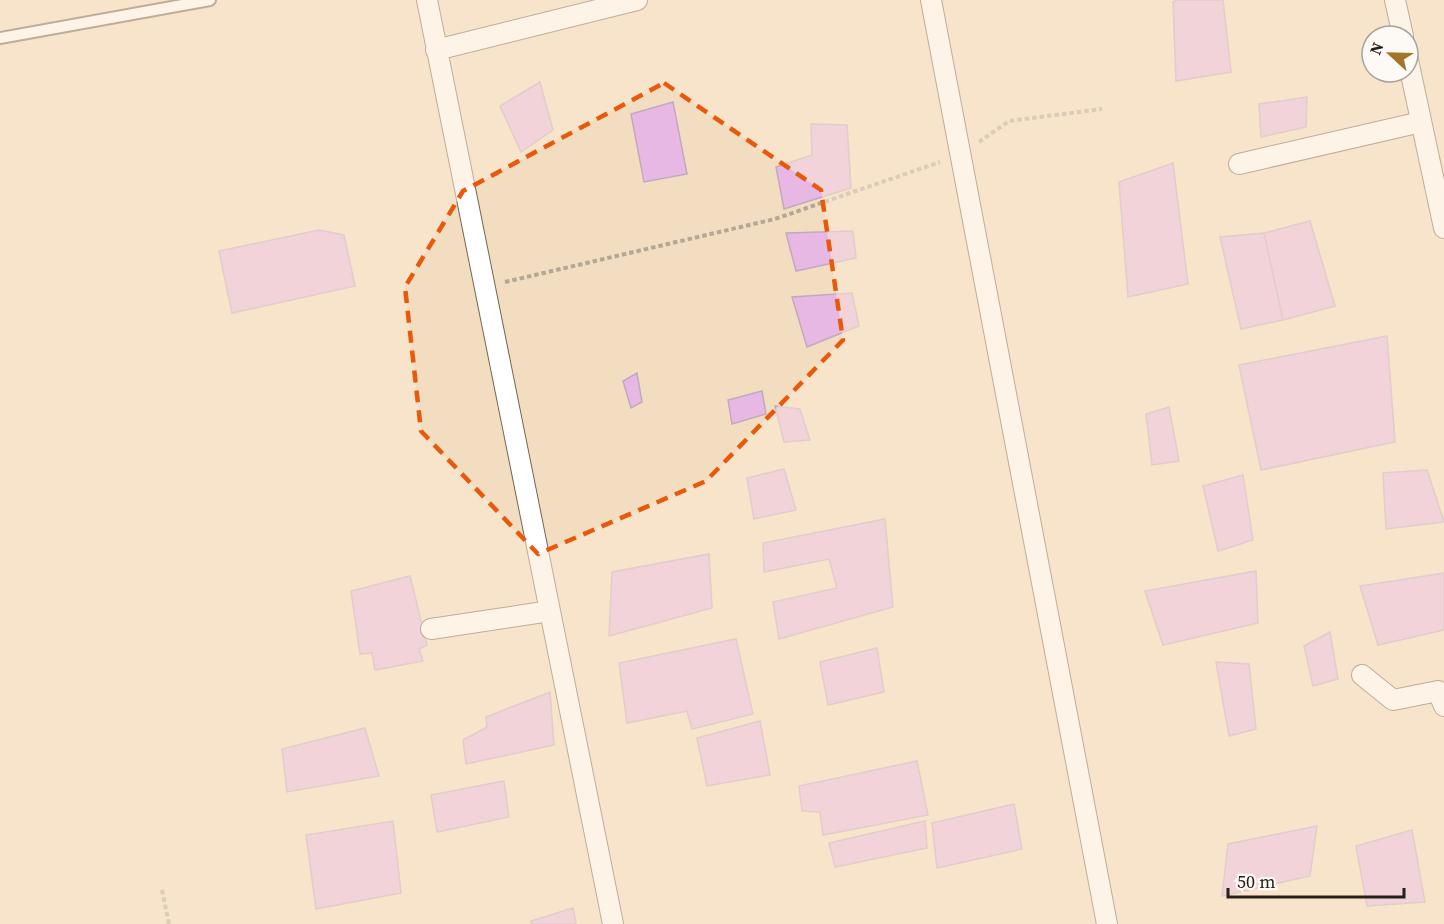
<svg xmlns="http://www.w3.org/2000/svg" width="1444" height="924" viewBox="0 0 1444 924" font-family="'Source Serif 4',serif">
<rect width="100%" height="100%" fill="#fbead3"/>
<path fill="#f3ddc1" fill-rule="evenodd" d="M0 0H1444V924H0ZM1372 36H1408V72H1372Z"/>
<path fill="#e7b8e3" stroke="#c0abbe" stroke-width="1.5" d="M1177 0H1223L1231 72 1176 81 1173 2Z
M540 82 553 130 521 152 500 106Z
M1307 97 1306 127 1261 137 1259 104Z
M673 102 687 174 644 182 631 114Z
M811 124 847 125 851 188 784 209 776 167 812 155Z
M1173 163 1188 284 1128 297 1119 182Z
M1310 221 1335 306 1283 320 1264 233Z
M319 230 344 235 355 286 232 313 219 251Z
M853 231 856 258 796 271 786 233Z
M1264 233 1283 320 1241 329 1220 237Z
M852 293 859 326 807 347 792 297Z
M1387 336 1395 442 1261 470 1239 365Z
M637 373 642 402 631 408 623 381Z
M762 391 766 414 732 424 728 400Z
M775 406 800 409 810 440 784 442Z
M1169 407 1179 461 1152 465 1146 414Z
M784 469 796 510 754 519 747 478Z
M1427 470 1444 522 1386 529 1383 473Z
M1243 475 1253 540 1218 551 1203 486Z
M885 519 893 607 779 639 773 602 837 588 829 559 764 572 763 543Z
M709 554 712 608 609 636 612 572Z
M1256 571 1258 623 1163 645 1145 591Z
M1444 573V630L1378 645 1360 586Z
M410 576 427 645 419 649 423 661 375 670 372 653 360 654 351 591Z
M1330 632 1338 679 1313 686 1304 646Z
M736 639 753 714 692 729 687 711 627 723 619 663Z
M877 648 884 692 828 705 820 662Z
M1216 662 1249 664 1256 729 1229 736Z
M550 692 554 745 466 764 463 740 487 727 486 717Z
M760 721 770 775 707 786 697 738Z
M365 728 379 776 287 792 282 749Z
M917 761 928 815 823 835 820 812 802 811 799 786Z
M504 781 509 817 437 832 431 795Z
M1014 804 1022 849 937 868 932 823Z
M393 821 401 893 316 909 306 835Z
M925 821 927 848 835 867 829 843Z
M1317 826 1310 876 1222 896 1228 844Z
M1412 830 1425 902 1367 906 1356 846Z
M573 908 576 924H532L531 921Z"/>
<g fill="none" stroke-linecap="round" stroke-linejoin="round">
<g stroke="#736551" stroke-width="14">
<path id="lane" d="M0 38 210 0"/>
</g>
<g stroke="#736551" stroke-width="22">
<path id="street" d="M427 0 613 924
M931 0 1107 924
M1395 0 1403 36
M436 50 637 0
M1408 60 1444 228
M1239 164 1421 122
M431 629 550 611
M1362 675 1393 700 1438 691 1444 706"/>
</g>
<path stroke="#b4a795" stroke-width="4" stroke-dasharray="4.5 3" stroke-linecap="butt" d="M979 142 1009 121 1102 109
M505 282 775 219 940 162
M162 890 169 924"/>
<use href="#lane" stroke="#fff" stroke-width="10"/>
<use href="#street" stroke="#fff" stroke-width="20"/>
</g>
<path d="M0 0H1444V924H0ZM664 83 821 190 843 340 706 481 538 554 421 431 405 287 463 191Z" fill="#fbead3" fill-opacity=".55" fill-rule="evenodd"/>
<path fill="none" stroke="#e8590c" stroke-width="4.5" stroke-dasharray="12 8" stroke-linejoin="round" d="M664 83 821 190 843 340 706 481 538 554 421 431 405 287 463 191Z"/>
<g transform="translate(1390 54) rotate(292)"><circle r="28" fill="#fdf9f5" stroke="#a7a29d" stroke-width="1.5"/>
<path d="M0-4.5L10 22L0 15L-10 22Z" fill="#a47529"/>
<text y="-9" font-size="16" font-weight="bold" text-anchor="middle" fill="#262018">N</text>
</g>
<path d="M1228 888v9h176v-9" fill="none" stroke="#262018" stroke-width="3"/>
<text x="1237" y="888" font-size="18" fill="#262018" stroke="#fdf9f5" stroke-width="4.5" paint-order="stroke">50 m</text>
</svg>
